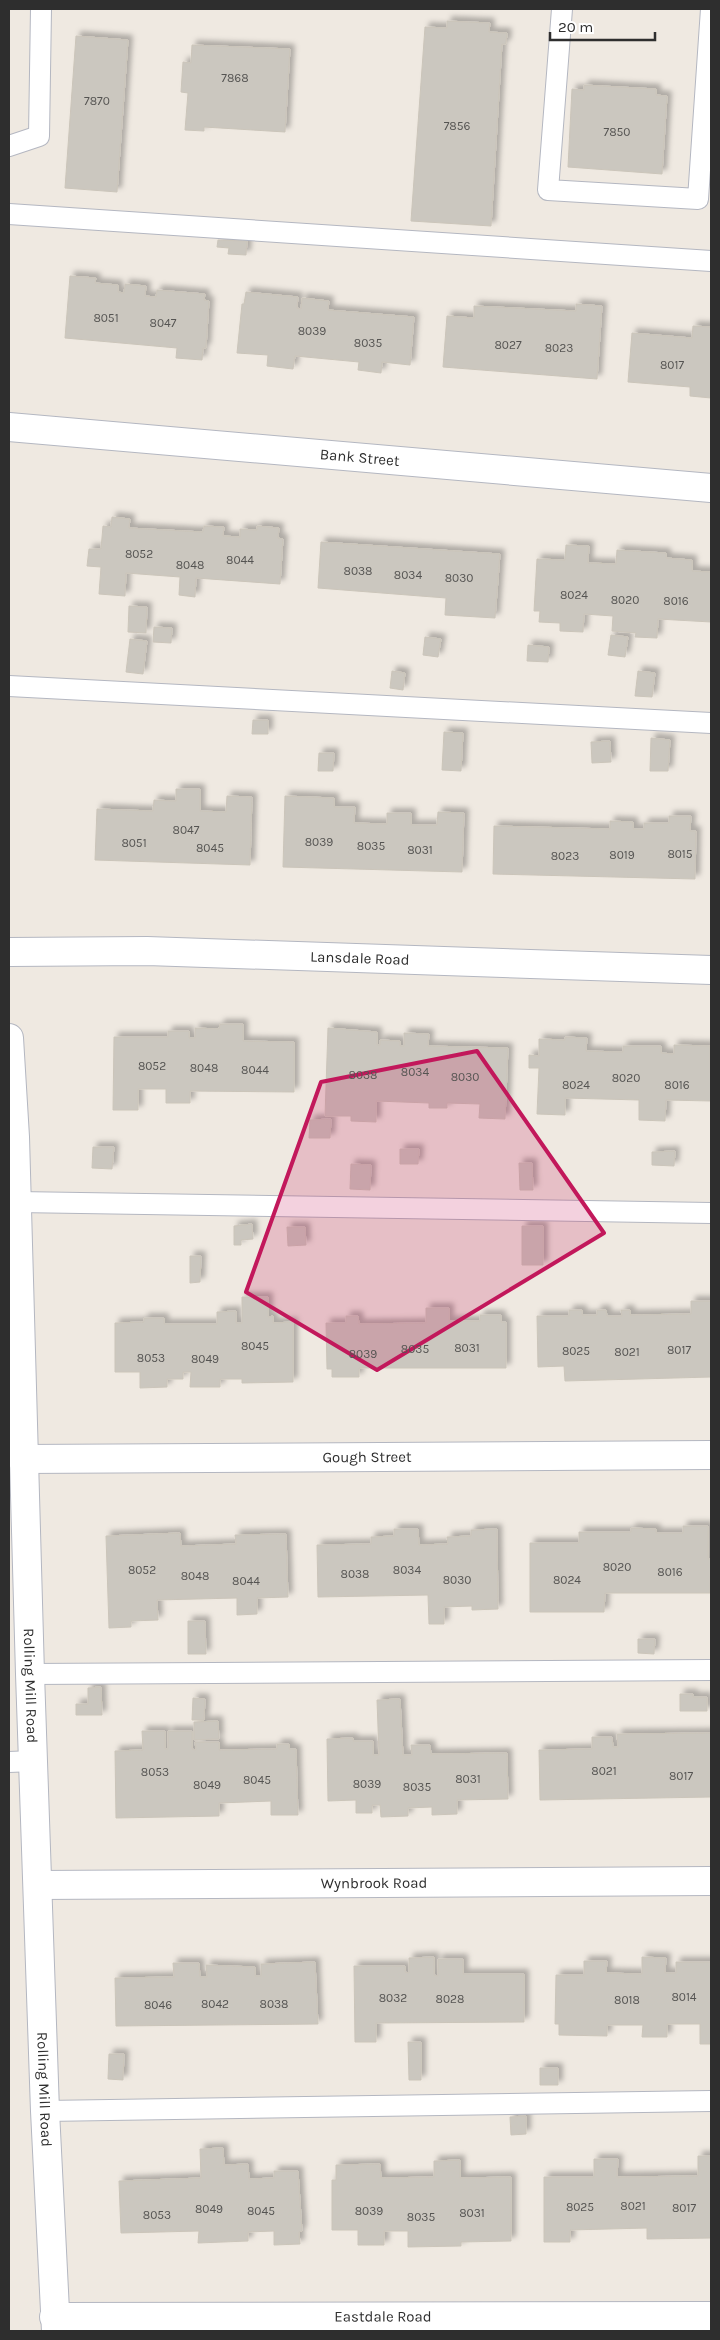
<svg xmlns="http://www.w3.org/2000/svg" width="720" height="2340" viewBox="0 0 720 2340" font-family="Karla,sans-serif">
<defs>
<filter id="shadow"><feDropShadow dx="4.5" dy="-4.5" stdDeviation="2.5" flood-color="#0004"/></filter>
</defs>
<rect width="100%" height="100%" fill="#efe9e1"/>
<path fill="#cbc7bf" stroke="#cbc5ba" filter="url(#shadow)" d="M447 21 490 23 489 32 507 33 506 44H502L491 226 411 221 425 27 447 28Z
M76 36 128 40 117 192 65 188Z
M192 45 290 49 285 132 204 127V131L185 130 188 93 181 92 183 62 191 63Z
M584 85 656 89V95L667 96 662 174 568 167 572 89 584 90Z
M218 240 247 241 246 255 228 254 229 248 217 247Z
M70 276 96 278 95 283 118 285V292L124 293 125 284 146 286 145 296 156 297 157 290 205 294 204 300 209 301 206 348H203L202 360 176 358 177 348 65 338Z
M246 292 298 297 297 308 301 309 302 298 329 301 328 310 414 317 410 365 382 362 381 373 358 370 359 362 295 356 293 369 267 366 268 355 237 353 242 304H244Z
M576 304 602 306 597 379 443 367 447 316 474 318V306L576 311Z
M693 326 711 327V398L690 396V387L628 382 632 333 692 338Z
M112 517 130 519 129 528 203 532 204 526 224 527 223 536 240 537V529L257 530V526L279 528 278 538 283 539 280 584 196 578 195 597 179 595 180 577 126 573 125 596 99 594 101 567 87 566 89 549H101L103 526 111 527Z
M321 542 500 554 495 618 445 615 446 598 318 588Z
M566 545 589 546 588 563 616 564 617 550 666 553V558L692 560V571L711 572V622L658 619 657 638 635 637 636 633 612 631 613 616 584 614 583 632 560 631V623L539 622 540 611H534L537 559 565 560Z
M129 606 147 607 146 633 128 632Z
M154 627 172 628 171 643 153 642Z
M611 635 628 637 625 657 608 655Z
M425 637 441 639 438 657 423 655Z
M130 639 147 641 143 674 126 672Z
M528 645 549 647 548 662 527 661Z
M392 671 405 673 403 690 390 688Z
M638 671 655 673 652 697 635 696Z
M253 720H268V734H252Z
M444 732 463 733 461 771 442 770Z
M651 738 670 740 668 771H650Z
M610 741 611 762 592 763 591 742Z
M319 753H334L333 771H318Z
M176 789H200V811L226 812 227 796 252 797 250 865 95 860 97 809 153 811 154 800 176 801Z
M285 796 334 798V807H355L354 823 387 824V813H411V825H437L438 812 464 813 462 872 283 867Z
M669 816H691L690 831H696L695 879 493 874 494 826 610 829V821L633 822V829H644V823H669Z
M220 1024H243V1041L294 1042V1092L190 1091V1103H166V1089H138V1110H113L114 1037H168V1031H189V1038H195V1028L219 1029Z
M328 1028 377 1032V1045H380V1040L400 1041V1046H404V1033L429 1034 428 1046 508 1048 505 1119 479 1118 480 1104 447 1103V1108H429V1103L376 1101V1122L351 1121V1116H325Z
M565 1037 587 1038 586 1051 623 1052V1046H661V1053L674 1054V1045L710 1046 711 1101 666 1100 665 1121 639 1120V1100L565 1098V1115L537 1114 539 1068H529V1055L539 1056V1039L565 1040Z
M331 1119 330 1138H309L310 1120Z
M93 1147H114L112 1169 92 1168Z
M400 1149H419L418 1164H400Z
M675 1151 674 1166 652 1165V1152Z
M519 1163H532L533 1190H520Z
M351 1164 371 1165 370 1190 350 1189Z
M252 1224 253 1239 241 1240V1245H234V1226Z
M522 1226H543V1265H522Z
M287 1227H305L306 1245 288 1246Z
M190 1256H201L200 1282 190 1283Z
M242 1297H268V1317L273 1316V1323L293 1322V1382L242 1383V1379H220V1387H190L191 1372H183V1379H167V1387L140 1388V1372H115V1323L144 1322V1318H164V1324H217V1312L236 1311V1323H242Z
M691 1301H711V1377L565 1381 564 1366 538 1367 537 1316H569V1310H582V1315H597V1310H606L607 1316H622L621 1310H630V1315L691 1314Z
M426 1308H449V1321H480V1315H501V1322H506V1368H359V1377H332V1369H327L326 1323H346V1316H358L359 1324 426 1323Z
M683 1526H708V1559H711L710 1593H605L604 1612H530V1543H579V1532H631V1528L656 1529V1533H683Z
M394 1529H418L419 1545 448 1544 447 1537 471 1536V1530L497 1529 498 1609 472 1610V1606L444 1607V1624H429L428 1595 318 1597 317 1545 371 1544V1537L394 1536Z
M180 1533 181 1546 236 1544 235 1535 286 1534 288 1597 257 1598V1614L237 1615V1598L157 1600 158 1620 131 1621V1627L109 1628 106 1536Z
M188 1621H205L206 1654H188Z
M638 1639H655L654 1654 638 1653Z
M101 1687 102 1715H76V1704H88V1688Z
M680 1694H693V1697H707V1711H680Z
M193 1698 205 1699 204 1720H192Z
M400 1699 403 1755H412L411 1745H430L431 1754 507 1753 508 1799 457 1800V1814L432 1815V1807L408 1808V1816L381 1817 380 1805H372V1813H356V1800L328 1801 327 1739 353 1738V1741H373V1755H379L377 1700Z
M218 1721 219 1739 194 1740V1722Z
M142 1731H165V1749H168V1731H192V1749L196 1750 195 1742H219V1750L277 1749V1744H289V1749H296L298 1815H271V1801L219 1803V1816L116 1818 115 1751 143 1750Z
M711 1733V1797L540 1800 539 1750 592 1749V1737H612L613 1747H618L617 1734Z
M434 1957V1975L438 1976V1959H463V1974H524V2022L376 2023V2042H355L354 1966H405V1972L409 1973V1958Z
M642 1957 666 1958 665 1973H676V1962H711V2044H700V2024H667V2037H642L643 2025H607V2036L559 2035V2024H555L556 1975H584V1961H607L606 1973 642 1974Z
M315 1962 318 2024 116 2026 115 1978 174 1977 173 1963H199L200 1977H207L206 1965 255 1967V1976H261V1964Z
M408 2042H421V2080H409Z
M109 2054H124L123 2080 108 2079Z
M540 2068H558V2085H540Z
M526 2116V2134L511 2135 510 2117Z
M223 2148 224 2165 248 2164 249 2179 274 2178V2171H298L302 2231 299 2232 300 2244 274 2245V2231L248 2232V2241L198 2243 199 2231 121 2233 119 2181 201 2178 200 2149Z
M698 2156H711V2238L647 2239V2228L570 2230V2242H544V2177H594V2159H618L617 2177 698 2176Z
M460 2160V2178L511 2177V2241L461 2242V2246L408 2247V2231H384V2245H358V2230H332V2180H336V2165L380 2164 381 2178 434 2177V2161Z"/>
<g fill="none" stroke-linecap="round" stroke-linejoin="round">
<g stroke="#b4b7c1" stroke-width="22">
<path id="service" d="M562 9 548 190 698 199 711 9
M9 146 39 136 41 9
M9 214 711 261
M9 686 711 723
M17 1202 711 1213
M30 1674 711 1670
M9 1762 33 1761
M45 2111 711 2101"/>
</g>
<g stroke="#b4b7c1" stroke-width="30">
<g id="minor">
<path id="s1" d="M9 427 711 488"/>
<path id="s2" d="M9 952 147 951 711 970"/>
<path id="s3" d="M22 1459 711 1455"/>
<path id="s4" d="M38 1885 711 1881"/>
<path id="s5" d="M54 2317 711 2316"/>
</g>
</g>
<g stroke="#b4b7c1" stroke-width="30">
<g id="tertiary">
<path id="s6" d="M9 1038 15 1137 30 1674 45 2111 56 2331"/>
</g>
</g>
<use href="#service" stroke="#fff" stroke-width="20"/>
<use href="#minor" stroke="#fff" stroke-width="28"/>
<use href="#tertiary" stroke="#fff" stroke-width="28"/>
</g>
<path fill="#c2185b" fill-opacity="0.2" stroke="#c2185b" stroke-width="4" stroke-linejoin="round" d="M477 1051 604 1233 377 1370 246 1292 321 1082Z"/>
<g text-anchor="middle" stroke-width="4.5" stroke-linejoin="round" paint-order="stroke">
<g font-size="12" fill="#555452">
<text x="235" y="82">7868</text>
<text x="97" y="105">7870</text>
<text x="457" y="130">7856</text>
<text x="617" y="136">7850</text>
<text x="106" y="322">8051</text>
<text x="163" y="327">8047</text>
<text x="312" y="335">8039</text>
<text x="368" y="347">8035</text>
<text x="508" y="349">8027</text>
<text x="559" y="352">8023</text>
<text x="672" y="369">8017</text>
<text x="139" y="558">8052</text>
<text x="240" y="564">8044</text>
<text x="190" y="569">8048</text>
<text x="358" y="575">8038</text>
<text x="408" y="579">8034</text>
<text x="459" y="582">8030</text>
<text x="574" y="599">8024</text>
<text x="625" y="604">8020</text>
<text x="676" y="605">8016</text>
<text x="186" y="834">8047</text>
<text x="319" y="846">8039</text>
<text x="134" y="847">8051</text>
<text x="371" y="850">8035</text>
<text x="210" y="852">8045</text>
<text x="420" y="854">8031</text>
<text x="680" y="858">8015</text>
<text x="622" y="859">8019</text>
<text x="565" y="860">8023</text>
<text x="152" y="1070">8052</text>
<text x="204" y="1072">8048</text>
<text x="255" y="1074">8044</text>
<text x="415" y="1076">8034</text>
<text x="363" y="1079">8038</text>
<text x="465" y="1081">8030</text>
<text x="626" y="1082">8020</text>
<text x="576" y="1089">8024</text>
<text x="677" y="1089">8016</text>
<text x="255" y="1350">8045</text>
<text x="467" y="1352">8031</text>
<text x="415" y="1353">8035</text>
<text x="679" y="1354">8017</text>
<text x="576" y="1355">8025</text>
<text x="627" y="1356">8021</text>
<text x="363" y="1358">8039</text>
<text x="151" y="1362">8053</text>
<text x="205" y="1363">8049</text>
<text x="617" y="1571">8020</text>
<text x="142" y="1574">8052</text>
<text x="407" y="1574">8034</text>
<text x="670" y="1576">8016</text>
<text x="355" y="1578">8038</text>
<text x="195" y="1580">8048</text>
<text x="457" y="1584">8030</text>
<text x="567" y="1584">8024</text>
<text x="246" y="1585">8044</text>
<text x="604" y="1775">8021</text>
<text x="155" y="1776">8053</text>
<text x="681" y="1780">8017</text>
<text x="468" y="1783">8031</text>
<text x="257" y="1784">8045</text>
<text x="367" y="1788">8039</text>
<text x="207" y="1789">8049</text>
<text x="417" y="1791">8035</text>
<text x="684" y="2001">8014</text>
<text x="393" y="2002">8032</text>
<text x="450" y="2003">8028</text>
<text x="627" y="2004">8018</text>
<text x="215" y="2008">8042</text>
<text x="274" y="2008">8038</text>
<text x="158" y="2009">8046</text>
<text x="633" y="2210">8021</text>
<text x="580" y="2211">8025</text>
<text x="684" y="2212">8017</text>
<text x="209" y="2213">8049</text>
<text x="261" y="2215">8045</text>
<text x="369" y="2215">8039</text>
<text x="472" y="2217">8031</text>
<text x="157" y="2219">8053</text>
<text x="421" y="2221">8035</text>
</g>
<g font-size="15" fill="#2e2e2e" stroke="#fff">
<text dy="5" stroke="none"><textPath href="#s1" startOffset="352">Bank Street</textPath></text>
<text dy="5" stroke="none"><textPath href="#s2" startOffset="351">Lansdale Road</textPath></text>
<text dy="5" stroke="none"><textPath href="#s3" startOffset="345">Gough Street</textPath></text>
<text dy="5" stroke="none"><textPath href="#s6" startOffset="648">Rolling Mill Road</textPath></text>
<text dy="5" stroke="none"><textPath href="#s4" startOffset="336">Wynbrook Road</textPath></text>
<text dy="5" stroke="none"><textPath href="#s6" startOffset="1052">Rolling Mill Road</textPath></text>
<text dy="5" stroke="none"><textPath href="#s5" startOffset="329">Eastdale Road</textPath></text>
</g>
</g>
<rect width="720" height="2340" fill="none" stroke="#2e2e2e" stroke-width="20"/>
<path d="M550 32v8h105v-8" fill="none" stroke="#2e2e2e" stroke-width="2.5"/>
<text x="558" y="32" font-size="15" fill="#2e2e2e" stroke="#ffffff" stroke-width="4" paint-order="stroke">20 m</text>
</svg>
